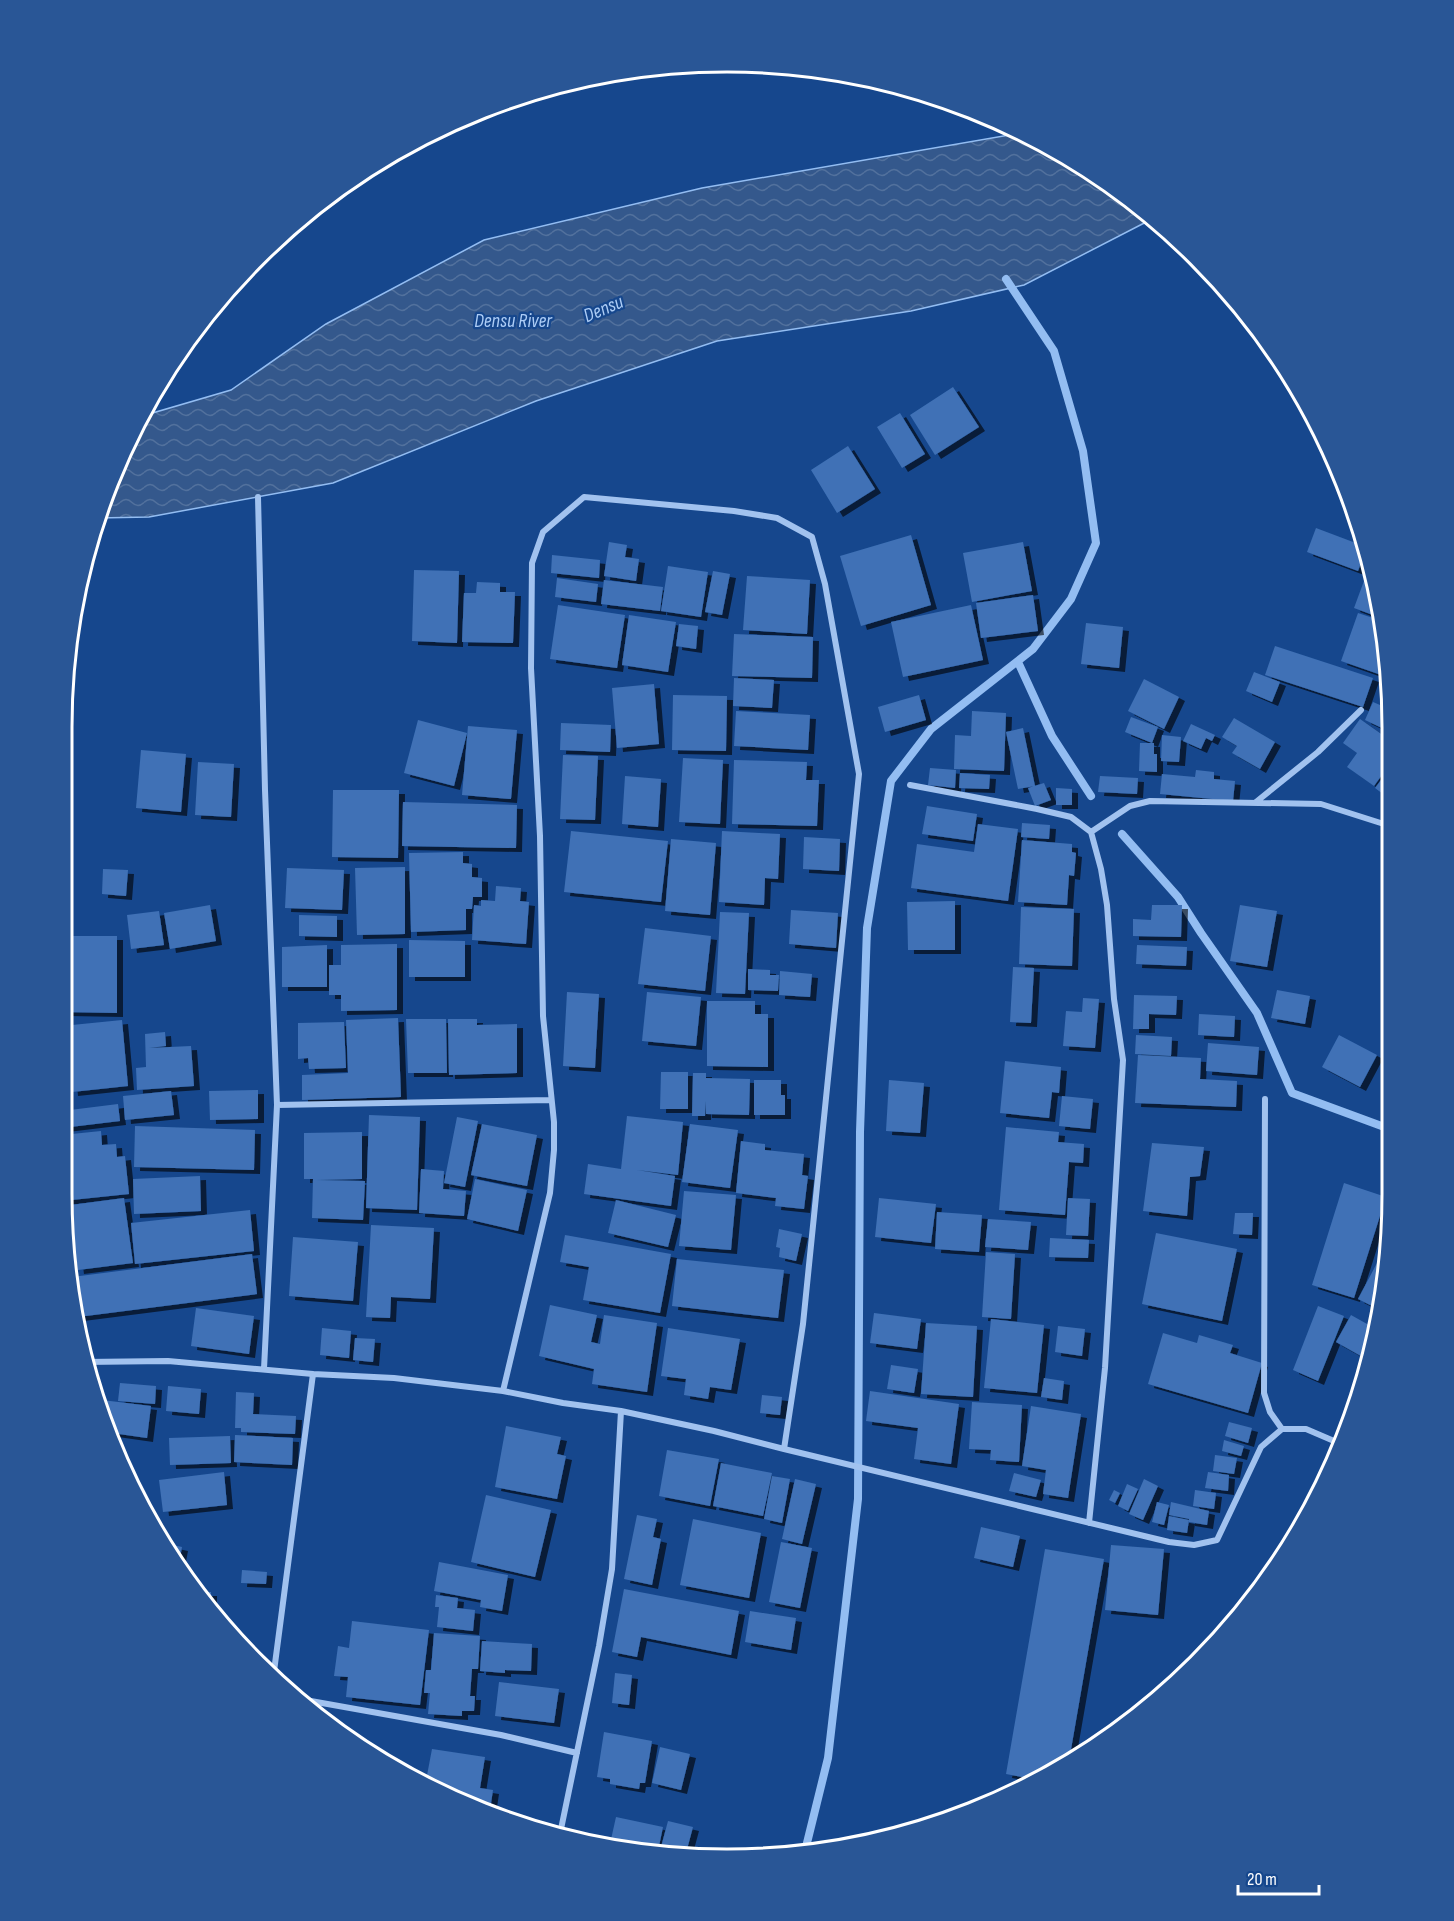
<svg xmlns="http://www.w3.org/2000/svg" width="1454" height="1921" viewBox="0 0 1454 1921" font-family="'Sofia Sans Condensed',sans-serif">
<defs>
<pattern id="water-waves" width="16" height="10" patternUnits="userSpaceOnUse" patternTransform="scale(1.5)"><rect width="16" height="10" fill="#34588c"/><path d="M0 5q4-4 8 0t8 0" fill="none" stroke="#52719d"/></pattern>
<filter id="shadow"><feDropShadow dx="6" dy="4" stdDeviation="0" flood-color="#0009"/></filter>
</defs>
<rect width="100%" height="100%" fill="#16478d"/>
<path fill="url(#water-waves)" stroke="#93bdf2" stroke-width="1.5" d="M1021 133 1096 173 1152 219 1024 285 911 311 717 341 536 401 333 483 149 517 98 518 130 433 139 417 231 390 326 324 484 240 702 188Z"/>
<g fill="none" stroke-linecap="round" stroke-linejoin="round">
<path stroke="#93bdf2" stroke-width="8" d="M1018 662 1052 736 1091 796
M1122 834 1178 897 1201 933 1257 1013 1292 1093 1387 1128
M805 1851 828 1758 858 1499 860 1132 867 928 891 781 931 729 1033 649 1071 599 1096 543 1083 451 1054 351 1006 279"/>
</g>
<path fill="#3f71b6" filter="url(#shadow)" d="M953 387 979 427 935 455 910 415Z
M900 413 925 454 902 468 877 427Z
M848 446 875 489 837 513 811 470Z
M1316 528 1361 545 1364 555 1358 571 1307 552Z
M911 535 931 605 861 626 840 556Z
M609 542 627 545 625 557 639 559 636 581 604 576Z
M1023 542 1032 591 972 602 963 553Z
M552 555 600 560 599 578 551 573Z
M668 566 708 572 701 617 661 611Z
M414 570 459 571 457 643 412 641Z
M1368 570 1376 600 1381 618 1354 608Z
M713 571 730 574 722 615 705 612Z
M747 576 810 580 807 634 743 630Z
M557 578 598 584 596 602 555 597Z
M604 580 663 587 660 611 601 604Z
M477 582 500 583V592H515L513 643 462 642 464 593H476Z
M1033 595 1038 631 981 638 976 603Z
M558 605 625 615 617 668 550 659Z
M971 605 983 660 903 677 891 622Z
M1358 613 1382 621 1387 640V677L1341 661Z
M629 615 676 622 668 672 622 665Z
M1086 623 1123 627 1119 668 1081 664Z
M679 624 698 626 696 649 676 646Z
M734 634 813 637 812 678 732 676Z
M1275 646 1373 678 1363 707 1265 675Z
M1254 672 1280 682 1272 702 1246 691Z
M734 678 774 680 772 708 733 706Z
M1144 679 1179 697 1164 729 1128 711Z
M654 684 659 744 617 748 612 688Z
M673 695 727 696 726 751 672 750Z
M919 695 926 720 885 732 878 707Z
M1373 702 1387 708V722L1384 729 1365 720Z
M736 711 810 715 808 750 734 746Z
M972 711 1006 713 1004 771 954 769 955 735 971 736Z
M1131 717 1158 727 1152 743 1125 732Z
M1234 718 1275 742 1260 769 1232 753 1237 746 1222 737Z
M1360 719 1387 738V768L1374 786 1347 767 1357 753 1343 743Z
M418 720 467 733 454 786 404 773Z
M561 723 611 725 610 752 560 750Z
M1191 724 1215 735 1212 741 1206 738 1201 749 1183 741Z
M468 726 517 730 511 799 462 795Z
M1023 728 1035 786 1018 789 1006 732Z
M1162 735 1181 737 1179 762 1161 761Z
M1140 743H1154V754H1157V772L1139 771Z
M141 750 186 754 181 812 136 808Z
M563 755 598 756 595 820 560 819Z
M683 758 723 760 720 824 679 822Z
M734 760 807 762 806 780H819L817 826 732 824Z
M198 762 234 764 231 817 195 815Z
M930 768 956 770 955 788 928 785Z
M1196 770 1214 772V779L1235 781 1233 801 1160 794 1162 774 1195 777Z
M1387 772V797L1375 788Z
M960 773 990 775 989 789 959 788Z
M625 776 661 779 658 827 622 824Z
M1100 776 1138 778 1137 794 1098 792Z
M1044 783 1051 800 1035 806 1028 788Z
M1056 788 1072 789V805H1056Z
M333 790H399L398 858 332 857Z
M403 802 517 805 516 848 402 846Z
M927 806 977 814 973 841 922 834Z
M1022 823 1050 825 1049 839 1021 837Z
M978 824 1018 829 1008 901 911 888 917 844 974 852Z
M571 831 668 841 661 902 564 892Z
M722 831 780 834 778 879 765 878 764 905 719 902Z
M804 837 840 839 839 871 803 869Z
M671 839 716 843 710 915 665 911Z
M1022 840 1072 844V852L1076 853 1074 876 1069 875 1067 905 1018 902Z
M463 852V863L472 864V877L482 878V897H473L472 909H466V930L411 932 409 853Z
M405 867V934L357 935 355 868Z
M287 868 344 870 342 910 285 908Z
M103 869 128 870 126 896 102 894Z
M496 886 521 888 520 901 529 902 526 944 472 940 474 905 481 906V900L495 901Z
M955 901V950H908L907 902Z
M210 905 216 941 170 949 164 913Z
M1152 905H1182L1181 937 1133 936V919L1151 920Z
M1240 905 1277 911 1267 967 1230 961Z
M1021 907 1074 909 1072 966 1019 964Z
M791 910 838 913 836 948 789 944Z
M159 911 164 945 131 949 127 915Z
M720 912 749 913 745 994 716 993Z
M299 915 337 916V937L299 936Z
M645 928 711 936 705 991 638 984Z
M62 936H117V1013L62 1012Z
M409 940 465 941V977H409Z
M397 944V1010L341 1011V995H329V965H341V945Z
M327 945V987H282V947Z
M1137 945 1187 947 1186 966 1136 964Z
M1013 967 1034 968 1031 1023 1010 1022Z
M748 969 770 970V975H779L778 991 748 990Z
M780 971 812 974 810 997 779 995Z
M1277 990 1310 996 1305 1024 1271 1018Z
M567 992 599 994 595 1068 563 1066Z
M647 992 701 997 696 1046 642 1041Z
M1134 995 1177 996 1176 1015 1149 1014V1029H1133Z
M1083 998 1099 999 1095 1048 1063 1046 1066 1011 1082 1012Z
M707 1001H755V1014H768V1067L707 1066Z
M1199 1014 1235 1016 1234 1037 1198 1035Z
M398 1018 401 1097 302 1100V1075L348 1073 346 1020Z
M406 1019H446L447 1073H408Z
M448 1019H477V1025L517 1024V1073L449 1075Z
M122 1020 128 1086 72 1092 70 1070 62 1071V1026Z
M344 1022 346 1068 309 1069 308 1058 298 1059V1023Z
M165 1032 166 1046 149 1048 191 1046 194 1086 137 1090 136 1068 146 1067 145 1034Z
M1136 1035 1172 1037 1171 1056 1135 1054Z
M1339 1035 1377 1055 1360 1087 1322 1067Z
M1208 1043 1259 1047 1257 1075 1206 1071Z
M1138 1055 1201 1058 1200 1079 1237 1081 1236 1107 1135 1103Z
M1005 1061 1061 1067 1059 1093 1052 1092 1049 1118 1000 1113Z
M661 1072H688V1109H660Z
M693 1073H706V1078L750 1079 749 1115 706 1114V1101L705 1116H692Z
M754 1080H781V1095H785V1115H754Z
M889 1080 924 1083 920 1133 886 1131Z
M258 1090V1119L210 1120 209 1091Z
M171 1091 174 1115 125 1120 123 1096Z
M1062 1096 1093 1099 1090 1129 1059 1126Z
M118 1104 120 1121 62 1128V1111Z
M369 1115 420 1117 417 1210 366 1208Z
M627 1116 683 1122 678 1175 637 1170 675 1176 671 1206 584 1194 588 1164 621 1169Z
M457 1117 478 1121 465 1187 444 1183Z
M482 1124 537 1135 527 1186 471 1175Z
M690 1124 738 1130 730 1188 682 1182Z
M135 1126 255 1130 254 1170 134 1167Z
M1006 1127 1059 1132 1058 1142 1084 1144 1083 1163 1069 1162 1065 1215 999 1210Z
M101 1131 102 1145 116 1144 117 1157 125 1156 129 1194 62 1201V1135Z
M362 1132V1179L317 1180 365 1181 363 1220 312 1218 313 1179H304V1133Z
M741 1141 765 1144V1150L804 1154 802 1175 808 1176 804 1209 775 1206 776 1198 736 1193Z
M1152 1143 1204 1147 1200 1176 1190 1177 1187 1216 1143 1211Z
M421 1169 444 1171 443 1189 466 1191 464 1216 419 1213Z
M200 1176 201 1211 134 1214 133 1179Z
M475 1179 527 1190 518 1231 467 1219Z
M1344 1183 1386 1197 1354 1298 1312 1285Z
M684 1191 736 1195 731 1250 679 1246Z
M124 1198 133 1263 78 1270 75 1248 69 1249 63 1206Z
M879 1198 936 1204 931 1243 875 1237Z
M1068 1198 1090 1199 1088 1236 1066 1235Z
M616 1200 676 1215 668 1247 608 1233Z
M250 1210 254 1251 135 1264 131 1223Z
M937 1212 982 1215 979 1252 935 1249Z
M1235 1213H1253L1252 1235 1233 1234Z
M988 1219 1031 1222 1028 1250 985 1247Z
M371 1225 434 1228 430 1299 391 1297 390 1318 366 1317Z
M779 1229 802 1234 796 1261 779 1257 780 1248 776 1247Z
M1156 1233 1237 1249 1222 1321 1142 1304Z
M565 1235 671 1254 660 1313 583 1300 589 1267 560 1262Z
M293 1237 358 1242 353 1301 289 1296Z
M1050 1238 1089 1240 1088 1258 1049 1257Z
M986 1252 1015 1254 1011 1319 982 1317Z
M252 1254 257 1294 78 1317 72 1277Z
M677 1259 784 1270 778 1318 672 1306Z
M1377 1263 1387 1268V1281L1380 1310 1358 1299Z
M550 1305 597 1315 591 1342 600 1344 604 1315 657 1323 647 1392 592 1384 594 1369 539 1356Z
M1318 1306 1344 1316 1318 1381 1293 1370Z
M196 1308 254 1316 249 1354 191 1346Z
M874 1313 921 1319 917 1349 870 1343Z
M1351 1315 1376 1329 1368 1360 1336 1342Z
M991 1319 1044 1325 1037 1393 984 1388Z
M926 1323 977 1326 973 1397 921 1394Z
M1058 1326 1085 1329 1082 1356 1055 1352Z
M322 1328 351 1331 349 1358 320 1355Z
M668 1328 740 1339 731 1390 710 1387 708 1399 684 1395 686 1379 661 1376Z
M1163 1333 1197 1343 1199 1335 1233 1345 1230 1353 1262 1363 1248 1413 1148 1384Z
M355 1338 375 1339 373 1362 353 1360Z
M891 1365 918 1369 914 1393 887 1389Z
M1044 1378 1064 1381 1062 1400 1041 1397Z
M120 1383 156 1386 155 1404 118 1401Z
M168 1386 201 1389 199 1414 166 1411Z
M870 1391 959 1404 951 1464 914 1459 918 1428 866 1421Z
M236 1392 254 1393 253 1414 296 1416 295 1434 241 1432V1428H235Z
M762 1395 782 1397 780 1415 760 1413Z
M102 1400 151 1406 147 1438 112 1433 101 1407Z
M972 1402 1022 1405 1019 1462 990 1460 991 1450 969 1449Z
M1031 1406 1081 1414 1068 1498 1043 1494 1046 1470 1022 1466Z
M1229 1422 1252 1428 1248 1443 1225 1436Z
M506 1426 561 1437 557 1454 566 1456 557 1499 495 1487Z
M235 1435 293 1438 292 1465 234 1462Z
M230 1436 231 1463 170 1465 169 1438Z
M1224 1440 1244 1446 1241 1456 1222 1451Z
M667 1450 719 1459 710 1506 659 1496Z
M1215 1455 1237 1458 1234 1474 1213 1471Z
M721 1463 772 1473 763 1516 713 1506Z
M224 1472 227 1505 163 1512 159 1480Z
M1208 1472 1229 1475 1228 1491 1205 1488Z
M1014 1473 1041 1480 1036 1497 1009 1491Z
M772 1476 790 1479 782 1523 764 1519Z
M795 1479 816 1484 802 1544 782 1539Z
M1144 1479 1158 1486 1143 1520 1129 1514Z
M1127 1484 1138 1489 1128 1511 1118 1506Z
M1114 1490 1120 1493 1115 1503 1109 1500Z
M1195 1490 1216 1493 1214 1509 1193 1506Z
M486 1495 551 1510 535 1577 471 1562Z
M1157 1502 1169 1505 1164 1525 1152 1522Z
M1171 1502 1209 1511 1207 1525 1189 1522V1519L1169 1515Z
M637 1515 657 1519 653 1537 661 1539 652 1585 624 1579Z
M1169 1516 1189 1520 1187 1533 1167 1530Z
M693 1519 761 1533 749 1598 680 1585Z
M981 1527 1020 1536 1013 1567 974 1558Z
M1282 1541 1290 1544 1269 1572 1268 1571Z
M781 1542 812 1548 800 1608 769 1602Z
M163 1543 182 1547 179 1563Z
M1111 1545 1164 1549 1158 1615 1105 1610Z
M1045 1549 1104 1559 1069 1761 1032 1779 1006 1774Z
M439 1562 508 1575 502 1611 480 1607 481 1600 434 1591Z
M242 1570 267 1572 266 1584 241 1583Z
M624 1589 739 1611 731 1655 641 1637 637 1657 612 1652Z
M201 1592H211V1606L205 1598Z
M436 1595 458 1598 457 1608 475 1610 473 1631 437 1627 439 1607H435Z
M750 1611 796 1618 791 1650 745 1642Z
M352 1621 429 1630 420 1705 346 1697 348 1677 334 1676 338 1646 349 1648Z
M434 1633 480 1636 478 1669H472L470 1696H475L474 1711H462V1716L428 1714 430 1693H424L426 1670H431Z
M482 1641 532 1644 531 1671 505 1670V1673L480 1671Z
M615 1673 632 1675 629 1705 612 1703Z
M499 1682 559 1689 554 1723 495 1716Z
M604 1732 652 1741 645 1783H640L639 1789 610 1784V1779L597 1777Z
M660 1747 690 1754 681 1790 652 1783Z
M432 1749 485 1757 480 1788 493 1790 490 1810 432 1791 425 1786Z
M616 1817 663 1827 658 1851 597 1847 579 1840V1837L610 1844Z
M668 1821 693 1827 686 1853 661 1847Z"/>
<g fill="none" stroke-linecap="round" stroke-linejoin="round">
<path stroke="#a1c2ef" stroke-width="6" d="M258 497 265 790 277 1105 264 1369
M910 785 1037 809 1071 817 1091 832 1101 869 1107 905 1114 999 1123 1060 1105 1368 1089 1523
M1256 802 1318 752 1361 710
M1091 832 1130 806 1150 801 1321 804 1387 825
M1265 1099 1264 1393 1270 1412 1282 1429
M277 1105 551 1100
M84 1362 168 1361 313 1374 394 1378 503 1391 563 1403 621 1411 714 1431 784 1449 803 1324 859 774 825 584 812 537 777 518 734 511 584 497 543 532 532 563 531 668 540 836 543 1016 554 1122V1150L550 1193 503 1391
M784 1449 1169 1542 1194 1545 1217 1540 1261 1447 1282 1429H1306L1341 1444
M273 1679 313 1374
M294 1698 501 1735 577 1753
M560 1834 599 1646 612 1569 621 1411"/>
</g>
<g text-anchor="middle" stroke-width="4.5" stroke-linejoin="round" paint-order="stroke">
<g font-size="20" font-style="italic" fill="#adcdf6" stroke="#16478d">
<text transform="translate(603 308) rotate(-23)" y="7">Densu</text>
<text x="513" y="327">Densu River</text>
</g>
</g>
<path d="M0 0H1454V1921H0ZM727 72H727A655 655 0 0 1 1382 727V1194A655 655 0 0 1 727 1849H727A655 655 0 0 1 72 1194V727A655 655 0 0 1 727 72Z" fill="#295696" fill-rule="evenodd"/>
<path fill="none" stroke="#fff" stroke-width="3" d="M727 72H727A655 655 0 0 1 1382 727V1194A655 655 0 0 1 727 1849H727A655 655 0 0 1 72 1194V727A655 655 0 0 1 727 72Z"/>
<path d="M1238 1885v9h81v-9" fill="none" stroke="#ffffff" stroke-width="3"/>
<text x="1247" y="1885" font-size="18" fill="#ffffff" stroke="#16478d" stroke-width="4.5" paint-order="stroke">20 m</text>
</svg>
